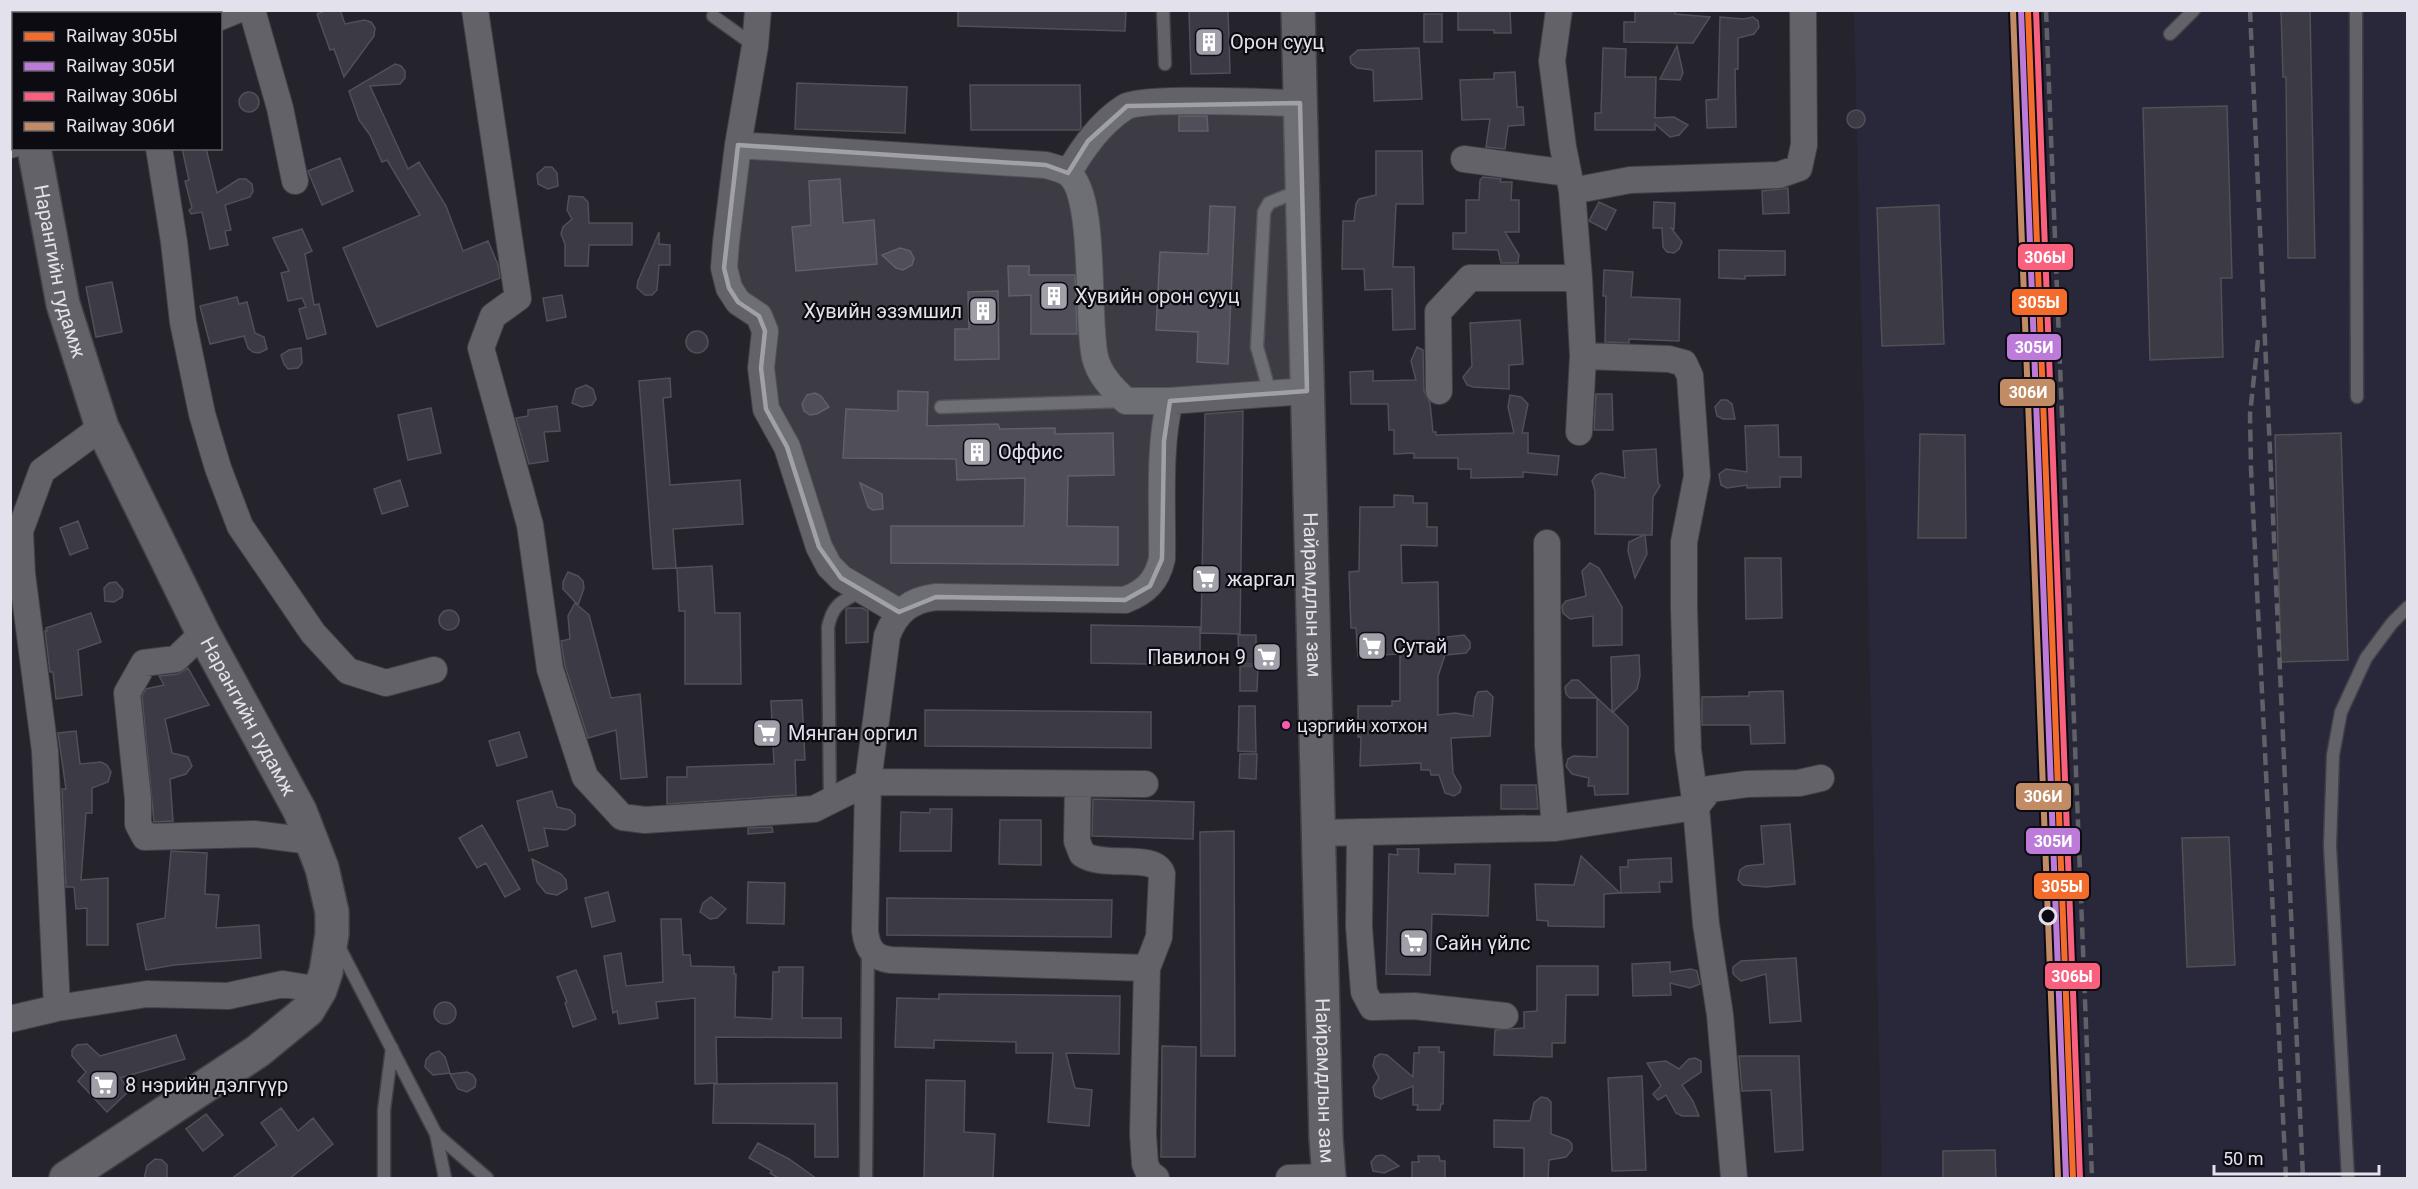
<svg xmlns="http://www.w3.org/2000/svg" width="2418" height="1189" viewBox="0 0 2418 1189" font-family="Roboto,sans-serif">
<rect width="100%" height="100%" fill="#25242c"/>
<path fill="#29273a" d="M1854 11H2407V1178H1882Z"/>
<path fill="#3b3a45" stroke="#505056" stroke-width="1.5" d="M327 10H340L345 24 364 20 371 22 375 28 374 36 344 77 334 49 330 50 317 14Z
M958 10H1126L1125 31 958 26Z
M1189 10H1228L1230 73 1191 74Z
M1458 10H1510L1511 33H1494V30H1458Z
M1635 10H1675V14L1710 17 1693 43 1624 42V22H1635Z
M2281 10H2310L2315 258H2288L2286 77H2283Z
M1424 14H1442V42H1424Z
M1720 17 1743 19 1753 17 1758 21 1759 27 1754 34 1738 38V69H1735L1736 127 1707 128 1706 100 1718 99Z
M1677 46 1683 73 1680 80 1660 79Z
M1419 48 1422 99 1374 101 1373 70 1357 68 1351 63 1350 57 1358 50Z
M1603 48 1626 49 1625 77H1656L1655 118 1674 117 1688 125 1679 135 1670 137 1655 124V130H1595V113H1601Z
M395 64 401 66 405 71V78L400 84 370 86 408 169 419 162 446 206 463 251 488 241 498 265 500 278 377 327 343 248 420 215 387 160 382 162 370 135 359 120 349 91Z
M1515 72 1517 107H1523L1524 125 1508 126 1505 149 1486 147 1490 119 1462 120 1460 80 1494 79V73Z
M797 83 907 87 905 133 795 129Z
M970 85H1080L1081 128 1079 130H971Z
M239 102a10 10 0 1 1 20 0a10 10 0 1 1-20 0Z
M2227 106 2232 278H2221L2223 357 2150 360 2143 108Z
M1847 119a9 9 0 1 1 18 0a9 9 0 1 1-18 0Z
M1179 116H1207L1208 131H1179Z
M182 148H206L217 193 239 179H246L252 184 253 191 250 197 225 205 231 230 225 231 228 245 210 249 202 212 191 214 189 210 192 208 185 181 189 180Z
M1376 151H1422L1423 204H1396L1393 267H1414L1415 329 1393 330 1392 289 1365 290 1364 269H1342L1343 221H1354L1356 204 1359 199 1376 195Z
M340 158 353 191 322 205 308 171Z
M545 167H552L557 173 558 186 548 189 538 184 537 174Z
M1483 177 1501 179 1500 182H1512L1511 200H1519V232H1505L1519 255 1518 263H1501L1498 250 1453 249V233H1466V200H1479L1480 180Z
M840 179 843 223 874 220 877 264 796 271 792 227 811 225 809 181Z
M1788 188 1789 213 1763 214 1762 191Z
M569 196 583 197 588 202 589 223H632V245H589L588 266H565V244L561 234 563 227 572 219 567 210Z
M1599 202 1616 210 1606 230 1589 221Z
M1654 202 1675 203 1674 229 1671 228 1682 242 1679 249 1674 253 1667 252 1663 247 1662 228H1653Z
M1939 205 1944 344 1882 346 1877 208Z
M1210 206 1235 207 1228 364 1197 362 1198 332 1156 330 1160 252 1208 254Z
M302 229 312 251 305 254 314 305 319 304 326 334 307 339 299 309 306 307 302 298 288 301 281 273 289 271 273 238Z
M659 232V244L670 245V265H659L657 290 652 295H645L637 288 638 281Z
M900 248 910 251 914 258 912 265 903 270 896 268 882 255Z
M1719 250 1785 251V275L1745 276V279L1719 278Z
M1008 266H1029V275H1075L1077 334H1031V295L1009 296Z
M1604 270 1633 272 1631 297 1680 299 1679 341 1629 339V343L1605 342 1606 296H1603Z
M112 282 122 332 96 337 86 287Z
M998 291 999 359 955 360V329H969L968 292Z
M562 295 566 317 547 321 543 298Z
M237 297 239 304 247 302 255 333 264 337 267 349 259 353 253 352 248 348 244 336 210 344 200 306Z
M1520 320 1523 364 1509 365V389L1473 387 1467 385 1463 377 1472 366 1470 323Z
M686 342a11 11 0 1 1 22 0a11 11 0 1 1-22 0Z
M1417 347 1423 350 1424 391 1430 403 1433 432H1436V435L1514 433 1508 407 1510 395 1521 397 1528 404 1522 433H1528V453L1559 456 1557 475 1523 472V477L1471 478V469H1458V458H1414V453L1394 454V430H1389L1388 404H1351L1350 372 1373 371V381L1416 380 1411 361Z
M301 348 302 363 298 368 288 369 284 364 281 355 289 350Z
M670 378 671 397 663 398 670 485 740 480 743 524 673 529 676 568 653 569 639 381Z
M586 385 593 389 596 399 592 405 582 407 572 403 576 389Z
M898 391 928 392 927 426 998 424 1000 429 1055 428V434L1113 433 1114 475 1068 476 1067 526 1118 527V565L891 563V526H1024L1025 478 957 480 956 459 843 458 846 409 898 411Z
M815 393 821 396 829 407 817 414 810 415 804 411 802 404 807 395Z
M1596 394H1612L1613 430H1594Z
M1721 400H1727L1732 404 1735 419H1723L1717 416 1715 407Z
M557 406 560 431 544 432 548 461 529 464 516 418 528 416V410Z
M431 408 441 453 408 460 398 415Z
M1243 411 1240 634 1201 633 1205 414Z
M1778 425 1779 457H1801V477H1780V487L1747 488V485L1727 488 1721 485 1719 474 1726 469 1747 472 1745 426Z
M2341 433 2348 660 2281 662 2275 435Z
M1920 434 1965 435 1966 538H1918Z
M1656 449 1658 482 1660 486 1653 497 1652 535H1645L1647 554 1635 578 1628 551 1629 542 1644 535 1595 534V491L1592 481 1596 475 1601 473 1625 478 1623 451Z
M400 480 408 506 382 514 374 489Z
M860 483 882 494 883 509 873 510 868 507Z
M1394 495 1413 496V503H1427V527H1437V546L1401 545 1402 583 1438 582 1439 638 1464 635 1470 642V648L1466 653 1445 655 1438 676V715L1455 713 1473 716 1475 698 1478 692 1487 691 1493 697 1490 736 1451 738 1453 773 1461 787 1460 792 1454 796 1445 793 1439 775H1431L1430 770H1421V763L1360 766 1361 737H1358V706H1392V701H1400V654L1358 656 1356 628H1351L1349 572 1359 571 1360 507H1394Z
M78 521 88 548 70 555 60 528Z
M1745 558H1781L1782 618 1746 619Z
M1590 563 1599 568 1622 607V645L1593 646V616L1570 619 1563 613 1562 606 1566 601 1586 596 1582 571Z
M712 566 715 613H740L741 684H685V611H679L677 568Z
M568 572 578 576 583 581 584 588 578 605 563 589V582Z
M116 582 123 590 122 597 114 602 105 601 104 588 109 583Z
M575 603 589 615 611 698 640 694 647 777 621 779 616 730 588 738 565 666 561 641 570 639 568 616Z
M847 608H862L868 611V642L846 643V610Z
M439 620a10 10 0 1 1 20 0a10 10 0 1 1-20 0Z
M91 613 101 642 78 650 82 695 56 699 53 672H50L45 631H47L46 628Z
M1091 625 1200 627V665L1091 663Z
M1238 635H1256V664H1239Z
M1639 655 1640 676 1637 689 1613 712 1628 727V794L1595 795 1594 786H1588L1589 778 1572 774 1566 766 1568 759 1573 756 1597 757V698H1570L1566 694 1565 687 1572 680H1578L1612 712 1611 657Z
M1240 666H1258L1257 691H1240Z
M188 668 209 705 165 719 172 753 188 757 192 766 186 774 170 779 173 821 154 822 142 696 146 689 164 685 159 676 178 674Z
M1783 691 1785 743 1751 744 1750 725H1702V697L1749 696V692Z
M802 700 805 760H795L796 795 667 804V777H687V767L774 764 771 701Z
M1239 706H1255L1256 752 1238 751Z
M925 710 1151 712V748L925 746Z
M76 731 80 764 101 762 107 765 111 772 108 782 92 788V813H86L81 880 108 878V945H87V908L76 909 74 887H66L62 789H66L58 733Z
M519 732 527 757 497 766 489 741Z
M1240 754H1257L1256 779 1239 778Z
M1501 785H1536L1538 809H1501Z
M552 791 557 807 570 810 575 815V825L566 830 544 828 548 846 529 851 517 801Z
M1093 799 1194 802 1193 839 1092 836Z
M930 809H952L951 851H900L901 812 930 813Z
M1000 820H1041V865L999 864Z
M1790 824 1795 884 1766 887 1743 885 1738 880 1740 870 1746 866 1764 864 1761 826Z
M482 825 520 889 505 897 486 863 477 868 459 838Z
M772 827 773 832 748 834V828Z
M1234 831 1235 1056H1201L1200 832Z
M2229 837 2235 965 2187 967 2182 838Z
M1397 849H1419L1418 873 1455 874V864L1490 865 1488 916 1432 914 1430 975 1386 974 1389 854 1398 855Z
M171 851 207 853 205 894 219 895 216 928 259 925 261 958 174 965 146 970 137 924 165 918Z
M1581 856 1620 893 1604 894V927L1548 926V921L1537 920 1535 884 1574 885Z
M1671 858 1672 882H1659L1660 892 1621 893 1620 867H1628V860Z
M532 859 561 874 566 880 567 889 557 895 546 893 537 882Z
M748 882 785 883 784 924 747 923Z
M608 892 615 921 592 927 585 898Z
M711 897 726 909 717 918 710 919 700 912 703 903Z
M887 898 1112 900 1111 937 887 935Z
M661 919H681L683 955H690L691 966 734 967V974H736L735 1017 772 1019 773 972H779V967H803L802 1018H841V1038L716 1037 717 1083 695 1084V998L656 1002 658 1018 619 1024 617 1011 613 1013 604 956 621 953 626 986 663 982Z
M1796 958 1801 1021 1770 1023 1766 974 1741 981 1733 974V967L1741 961Z
M1670 962V972L1691 969 1697 971 1700 984 1690 988 1670 983 1671 995 1633 996 1632 964Z
M1537 966H1598V995H1566L1565 1043H1552V1057L1494 1055 1495 1030 1524 1028V1012L1537 1011Z
M576 970 596 1019 573 1027 565 1003 567 1002 557 977Z
M939 994 1120 996 1119 1054 1066 1053 1075 1088 1092 1090 1089 1126 1048 1122 1053 1053H1016V1042L934 1040V1048L895 1047 897 998 939 999Z
M434 1013a11 11 0 1 1 22 0a11 11 0 1 1-22 0Z
M176 1035 185 1059 120 1078 130 1090 107 1112 78 1081 86 1072 72 1056V1050L77 1045 87 1044 100 1056Z
M1162 1046 1196 1047 1195 1157H1161Z
M1419 1047H1439V1052H1444L1443 1104H1441L1440 1110H1417L1418 1105H1413V1086L1381 1099 1375 1096 1374 1092 1373 1087 1379 1078 1373 1066 1375 1057 1380 1054 1387 1055 1413 1077 1414 1053H1419Z
M439 1051 445 1057 450 1073 433 1075 425 1067 426 1060 431 1054Z
M1739 1056H1799L1803 1150 1775 1152 1771 1090 1742 1091Z
M1695 1058 1701 1061V1072L1682 1085 1693 1101 1699 1116H1682L1676 1113 1666 1095 1658 1100 1653 1094 1661 1086 1647 1063 1666 1061 1679 1069 1689 1059Z
M467 1072 473 1075 476 1080 475 1087 467 1092 458 1089 450 1074Z
M1642 1076 1646 1170 1612 1171 1608 1078Z
M926 1080 965 1081 964 1132 995 1134 993 1179H924Z
M837 1083 838 1157H815V1124L713 1123 714 1084Z
M1541 1097 1547 1098 1551 1102V1134L1568 1140 1572 1144V1150L1566 1157 1549 1160 1548 1179H1524V1148L1494 1147V1120L1530 1121 1534 1103Z
M281 1108 298 1131 313 1118 333 1144 289 1179H231L277 1145 261 1123Z
M206 1114 223 1135 203 1151 186 1129Z
M758 1143 789 1159 817 1179H780L770 1173 772 1171 749 1158Z
M1995 1150 1996 1179H1943V1151Z
M1382 1155 1385 1156 1399 1166 1384 1173 1373 1171 1371 1162 1376 1156Z
M1418 1156H1439L1440 1161H1445V1179H1412V1162H1419Z
M155 1159 162 1160 167 1165V1179H144L147 1166Z"/>
<g fill="none" stroke-linecap="round" stroke-linejoin="round">
<g stroke="#414047" stroke-width="15">
<path id="service" d="M1163 10 1165 64
M2356 10 2357 397
M713 16 755 46
M2170 34 2194 10
M1270 393 1257 347 1264 212 1269 203 1301 190
M941 407 1125 401
M830 801 828 627C833 604 841 602 861 591
M338 945 436 1134 487 1178
M436 1134 445 1178
M384 1178V1110L392 1048
M866 1178 868 948
M2348 1178 2330 846 2333 755 2341 712 2366 658 2392 623 2408 607"/>
</g>
<g stroke="#414047" stroke-width="28">
<path id="minor" d="M252 10 280 108 295 181
M475 10 518 298 493 316 481 348 530 525 550 669 585 777 622 817 645 820 814 809 868 782 1145 784
M758 10 755 46 738 145 726 242 724 268 729 288 738 302 759 316 765 331 761 368 766 409 787 447 819 547 829 566 841 578 899 612
M1559 10 1552 61 1563 147 1572 191 1579 278 1583 356 1579 432
M220 17 237 10
M10 145 14 144
M738 145 1046 165C1052 167 1062 169 1068 173 1097 194 1086 319 1095 357 1099 375 1113 389 1126 401H1170L1307 391
M159 148 174 242 183 322 202 414 218 468 240 526 313 633 348 671 386 683 434 670
M1464 159 1568 173
M1068 173C1083 148 1100 123 1125 107 1144 96 1270 103 1300 103
M1572 191 1630 180 1779 175 1799 168 1804 145 1803 10
M1583 356 1669 359 1684 363 1690 376 1697 476 1684 542V607L1688 750 1696 807
M1439 391 1438 312 1470 278H1579
M1547 543 1548 746 1555 828
M203 633 176 659 144 663 127 693 138 799V824L145 837 254 834 311 841
M1078 784 1077 841 1082 854C1103 869 1155 852 1162 874L1159 937 1147 968 1143 1134 1145 1164 1149 1173 1156 1178
M1696 807 1710 789 1747 784 1799 783 1821 778
M1360 832 1359 927 1364 992 1372 1007 1414 1006 1505 1016
M1318 833 1555 828 1696 807 1706 924 1720 1015 1734 1178
M1147 968 891 960C873 958 867 948 865 931L868 782 887 636C896 612 910 600 936 597L1125 600C1146 592 1157 581 1162 559 1163 510 1158 448 1170 401
M57 1008 45 751 22 574 20 531 42 471 102 427
M10 1019 57 1008 147 994 228 996 283 984 320 990
M1289 1178 1329 1177"/>
</g>
<g stroke="#414047" stroke-width="36">
<g id="secondary">
<path id="s1" d="M1298 10 1326 1138 1329 1178"/>
<path d="M10 44 14 56"/>
<path id="s2" d="M34 148 63 304 102 427 203 633 300 811 322 868 332 912V934L326 972 320 990 308 1010 258 1051 66 1178"/>
</g>
</g>
<use href="#service" stroke="#626268" stroke-width="12"/>
<use href="#minor" stroke="#626268" stroke-width="26"/>
<use href="#secondary" stroke="#626268" stroke-width="33"/>
<path stroke="#606067" stroke-width="4.5" stroke-dasharray="12 6" stroke-linecap="butt" d="M2046 10 2092 1178
M2250 10 2303 1178
M2258 340 2250 414 2251 469 2286 1178"/>
<g stroke="#0c0b12" stroke-width="10">
<path id="rail-1" d="M2028 10 2073 1178"/>
</g>
<g stroke="#0c0b12" stroke-width="10">
<path id="rail-2" d="M2021 10 2066 1178"/>
</g>
<g stroke="#0c0b12" stroke-width="10">
<path id="rail-3" d="M2036 10 2080 1178"/>
</g>
<g stroke="#0c0b12" stroke-width="10">
<path id="rail-4" d="M2013 11 2058 1178"/>
</g>
<use href="#rail-1" stroke="#f36c2b" stroke-width="6"/>
<use href="#rail-2" stroke="#bd7bd9" stroke-width="6"/>
<use href="#rail-3" stroke="#f8607d" stroke-width="6"/>
<use href="#rail-4" stroke="#c18c65" stroke-width="6"/>
</g>
<path fill="#a0a0a9" fill-opacity="0.2" stroke="#a0a0a9" stroke-width="4.5" stroke-linejoin="round" d="M1300 103 1307 391 1170 401 1164 441 1162 559 1150 586 1125 600 936 597 899 612 841 578 819 547 787 447 766 409 761 368 765 331 759 316 738 302 729 288 724 268 738 145 1046 165 1068 173 1088 141 1127 106Z"/>
<defs>
<g id="building-square" transform="scale(1.5)"><rect x="-9" y="-9" width="18" height="18" rx="4" fill="#a0a0a9" stroke="#0c0b12"/><path d="M-4-6H4V6H1V3H-1V6H-4ZM-2.5-4.3h1.7v1.8h-1.7ZM.8-4.3h1.7v1.8H.8ZM-2.5-1h1.7V.8h-1.7ZM.8-1h1.7V.8H.8Z" fill="#fff"/></g>
<g id="supermarket-square" transform="scale(1.5)"><rect x="-9" y="-9" width="18" height="18" rx="4" fill="#a0a0a9" stroke="#0c0b12"/><path d="M-6-5.5h2.5l.6 2H6L4.5 2H-2.5L-4.4-4H-6ZM-1.5 3.2a1.3 1.3 0 1 0 .1 0ZM3 3.2a1.3 1.3 0 1 0 .1 0Z" fill="#fff"/></g>
</defs>
<g fill-rule="evenodd">
<use href="#building-square" x="1209" y="42"/>
<use href="#building-square" x="1054" y="296"/>
<use href="#building-square" x="983" y="311"/>
<use href="#building-square" x="977" y="452"/>
<use href="#supermarket-square" x="1206" y="579"/>
<use href="#supermarket-square" x="1372" y="646"/>
<use href="#supermarket-square" x="1267" y="657"/>
<use href="#supermarket-square" x="767" y="733"/>
<use href="#supermarket-square" x="1414" y="943"/>
<use href="#supermarket-square" x="104" y="1085"/>
</g>
<circle fill="#f75aaf" stroke="#0c0b12" stroke-width="2" cx="1286" cy="725" r="5"/>
<circle fill="#0c0b12" stroke="#e3e2ec" stroke-width="3" cx="2048" cy="916" r="8"/>
<g text-anchor="middle" stroke-width="4.5" stroke-linejoin="round" paint-order="stroke">
<g font-size="18" fill="#e3e2ec" stroke="#0c0b12" text-anchor="start">
<text x="1297" y="732">цэргийн хотхон</text>
</g>
<g font-size="20" fill="#e3e2ec" stroke="#0c0b12" text-anchor="start">
<text x="1230" y="49">Орон сууц</text>
<text x="1075" y="303">Хувийн орон сууц</text>
<text x="962" y="318" text-anchor="end">Хувийн эзэмшил</text>
<text x="998" y="459">Оффис</text>
<text x="1227" y="586">жаргал</text>
<text x="1393" y="653">Сутай</text>
<text x="1246" y="664" text-anchor="end">Павилон 9</text>
<text x="788" y="740">Мянган оргил</text>
<text x="1435" y="950">Сайн үйлс</text>
<text x="125" y="1092">8 нэрийн дэлгүүр</text>
</g>
<g font-size="20" fill="#e3e2ec" stroke="#0c0b12">
<text dy="7" stroke="none"><textPath href="#s2" startOffset="126">Нарангийн гудамж</textPath></text>
<text dy="7" stroke="none"><textPath href="#s1" startOffset="585">Найрамдлын зам</textPath></text>
<text dy="7" stroke="none"><textPath href="#s2" startOffset="612">Нарангийн гудамж</textPath></text>
<text dy="7" stroke="none"><textPath href="#s1" startOffset="1071">Найрамдлын зам</textPath></text>
</g>
</g>
<g stroke="#0c0b12" stroke-width="2">
<rect x="2017" y="243" width="57" height="28" rx="6" fill="#f8607d"/>
<rect x="2011" y="288" width="57" height="28" rx="6" fill="#f36c2b"/>
<rect x="2006" y="333" width="56" height="28" rx="6" fill="#bd7bd9"/>
<rect x="1999" y="378" width="57" height="29" rx="6" fill="#c18c65"/>
<rect x="2015" y="782" width="57" height="29" rx="6" fill="#c18c65"/>
<rect x="2025" y="827" width="56" height="28" rx="6" fill="#bd7bd9"/>
<rect x="2033" y="872" width="57" height="28" rx="6" fill="#f36c2b"/>
<rect x="2044" y="962" width="57" height="28" rx="6" fill="#f8607d"/>
</g>
<g font-size="16" text-anchor="middle" font-weight="bold" fill="#fff">
<text x="2045" y="263">306Ы</text>
<text x="2039" y="308">305Ы</text>
<text x="2034" y="353">305И</text>
<text x="2028" y="398">306И</text>
<text x="2043" y="802">306И</text>
<text x="2053" y="847">305И</text>
<text x="2062" y="892">305Ы</text>
<text x="2072" y="982">306Ы</text>
</g>
<rect width="2418" height="1189" fill="none" stroke="#e3e2ec" stroke-width="24"/>
<rect x="12" y="12" width="210" height="138" fill="#0c0b12" stroke="#626169" stroke-width="1.5"/>
<rect x="24" y="32" width="30" height="9" fill="#f36c2b" stroke="#626169" stroke-width="1.5"/>
<text x="66" y="42" font-size="18" fill="#e3e2ec">Railway 305Ы</text>
<rect x="24" y="62" width="30" height="9" fill="#bd7bd9" stroke="#626169" stroke-width="1.5"/>
<text x="66" y="72" font-size="18" fill="#e3e2ec">Railway 305И</text>
<rect x="24" y="92" width="30" height="9" fill="#f8607d" stroke="#626169" stroke-width="1.5"/>
<text x="66" y="102" font-size="18" fill="#e3e2ec">Railway 306Ы</text>
<rect x="24" y="122" width="30" height="9" fill="#c18c65" stroke="#626169" stroke-width="1.5"/>
<text x="66" y="132" font-size="18" fill="#e3e2ec">Railway 306И</text>
<path d="M2214 1165v9h165v-9" fill="none" stroke="#e3e2ec" stroke-width="3"/>
<text x="2223" y="1165" font-size="18" fill="#e3e2ec" stroke="#0c0b12" stroke-width="4.5" paint-order="stroke">50 m</text>
</svg>
